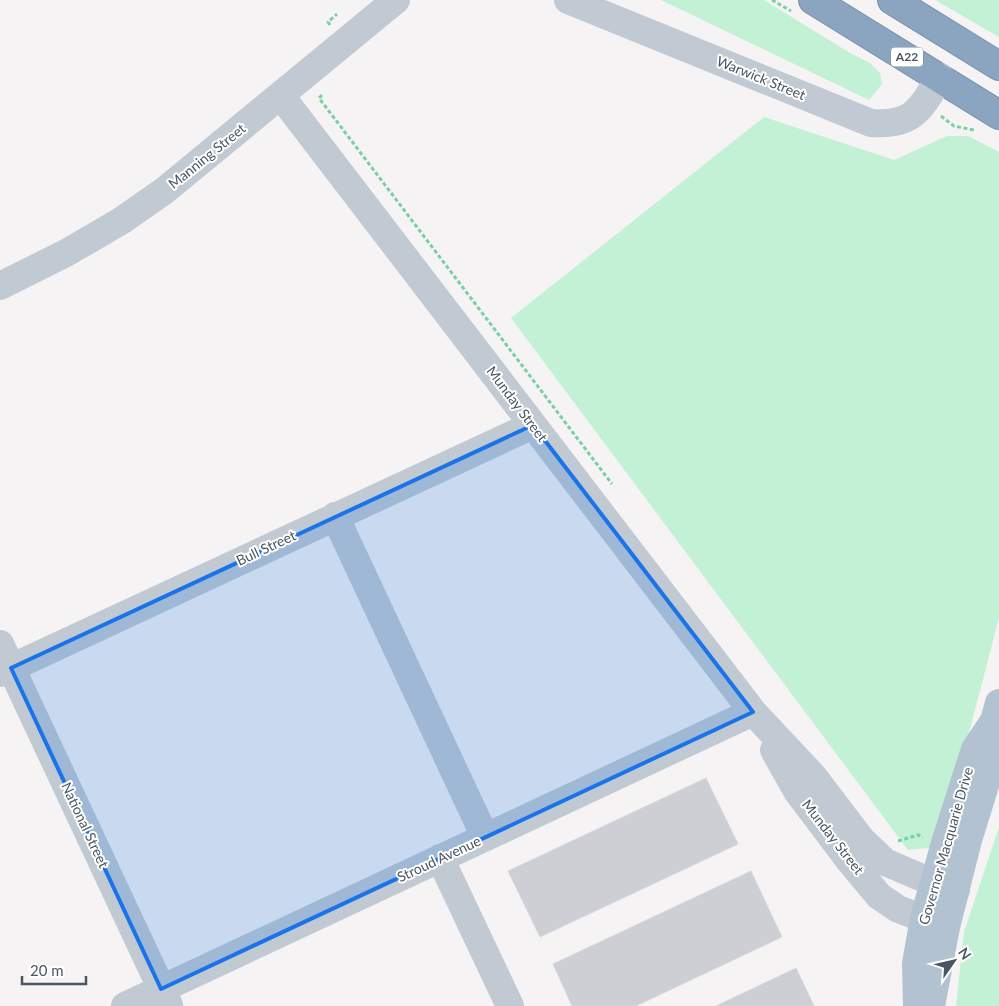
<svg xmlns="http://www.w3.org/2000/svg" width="999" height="1006" viewBox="0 0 999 1006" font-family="Lato,sans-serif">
<rect width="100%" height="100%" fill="#f5f3f3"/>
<path fill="#c3f1d5" d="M661 0H764L850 53 870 63 880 73 882 84 869 100Z
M935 0H999V37Z
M764 117 894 160 947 136H968L999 152V618L939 847 908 850 511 318Z
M999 827V1006H956L964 932Z"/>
<path fill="#cdcfd5" stroke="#d7d9de" d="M706 778 738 844 540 937 508 871Z
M751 871 782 937 636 1006H572L553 964Z
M796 968 814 1006H716Z"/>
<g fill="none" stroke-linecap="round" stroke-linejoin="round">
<g stroke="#7690ad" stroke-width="30">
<path id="highway" d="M813 0 999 115
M892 0 999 66"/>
</g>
<path stroke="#7ad0a6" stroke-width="3" stroke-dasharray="4 2.5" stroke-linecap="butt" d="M772 0 791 11
M330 25 328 22 337 14
M322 95 319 98 612 484
M941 116 954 126 974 130
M898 841 918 835 923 837"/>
<path stroke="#c1cad2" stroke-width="28" d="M568 0 871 123C913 126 920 110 940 77
M281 96 753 712 813 776 861 839 885 862 934 883 956 890
M0 286 66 253 121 221 164 191 396 0
M335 516 485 837
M0 644 169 1005
M0 673 533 425
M774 750 797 791 849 860 879 896 898 909 946 927
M440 858 510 1006
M125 1006 753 712"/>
<path stroke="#b3c2d1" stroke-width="28" d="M917 1006 916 964 924 918 945 843 975 749 994 721
M931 1006 946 927 968 840 995 753 994 721 999 703"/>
<use href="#highway" stroke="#8ba5c1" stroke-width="28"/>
</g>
<path fill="#1a73e8" fill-opacity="0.2" stroke="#1a73e8" stroke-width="4" stroke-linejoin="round" d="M533 425 753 712 161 989 11 668Z"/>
<g text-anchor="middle" stroke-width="4" stroke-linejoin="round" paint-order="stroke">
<rect fill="#fff" stroke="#808990" stroke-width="1" x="891" y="47.5" width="32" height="19" rx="4"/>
<g font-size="12" font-weight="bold" fill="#4a5661">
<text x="907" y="61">A22</text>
</g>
<g font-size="14" fill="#4a5661" stroke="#fff">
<text transform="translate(761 78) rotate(22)" y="5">Warwick Street</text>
<text transform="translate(207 156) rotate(-39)" y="5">Manning Street</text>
<text transform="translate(517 404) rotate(53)" y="5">Munday Street</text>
<text transform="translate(266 548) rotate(-25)" y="5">Bull Street</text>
<text transform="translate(85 825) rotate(65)" y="5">National Street</text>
<text transform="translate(833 837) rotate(52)" y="5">Munday Street</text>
<text transform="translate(946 846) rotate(-74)" y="5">Governor Macquarie Drive</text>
<text transform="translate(439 859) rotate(-25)" y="5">Stroud Avenue</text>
</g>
</g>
<g transform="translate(954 961) rotate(56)" stroke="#ffffff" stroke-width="4" paint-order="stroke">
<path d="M0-4L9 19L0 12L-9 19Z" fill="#4a5661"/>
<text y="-8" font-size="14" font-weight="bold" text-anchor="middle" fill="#4a5661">N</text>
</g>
<path d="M22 976v8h64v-8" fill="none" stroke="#4a5661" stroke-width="2.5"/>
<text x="30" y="976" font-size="15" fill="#4a5661" stroke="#ffffff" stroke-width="4" paint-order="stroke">20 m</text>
</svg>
